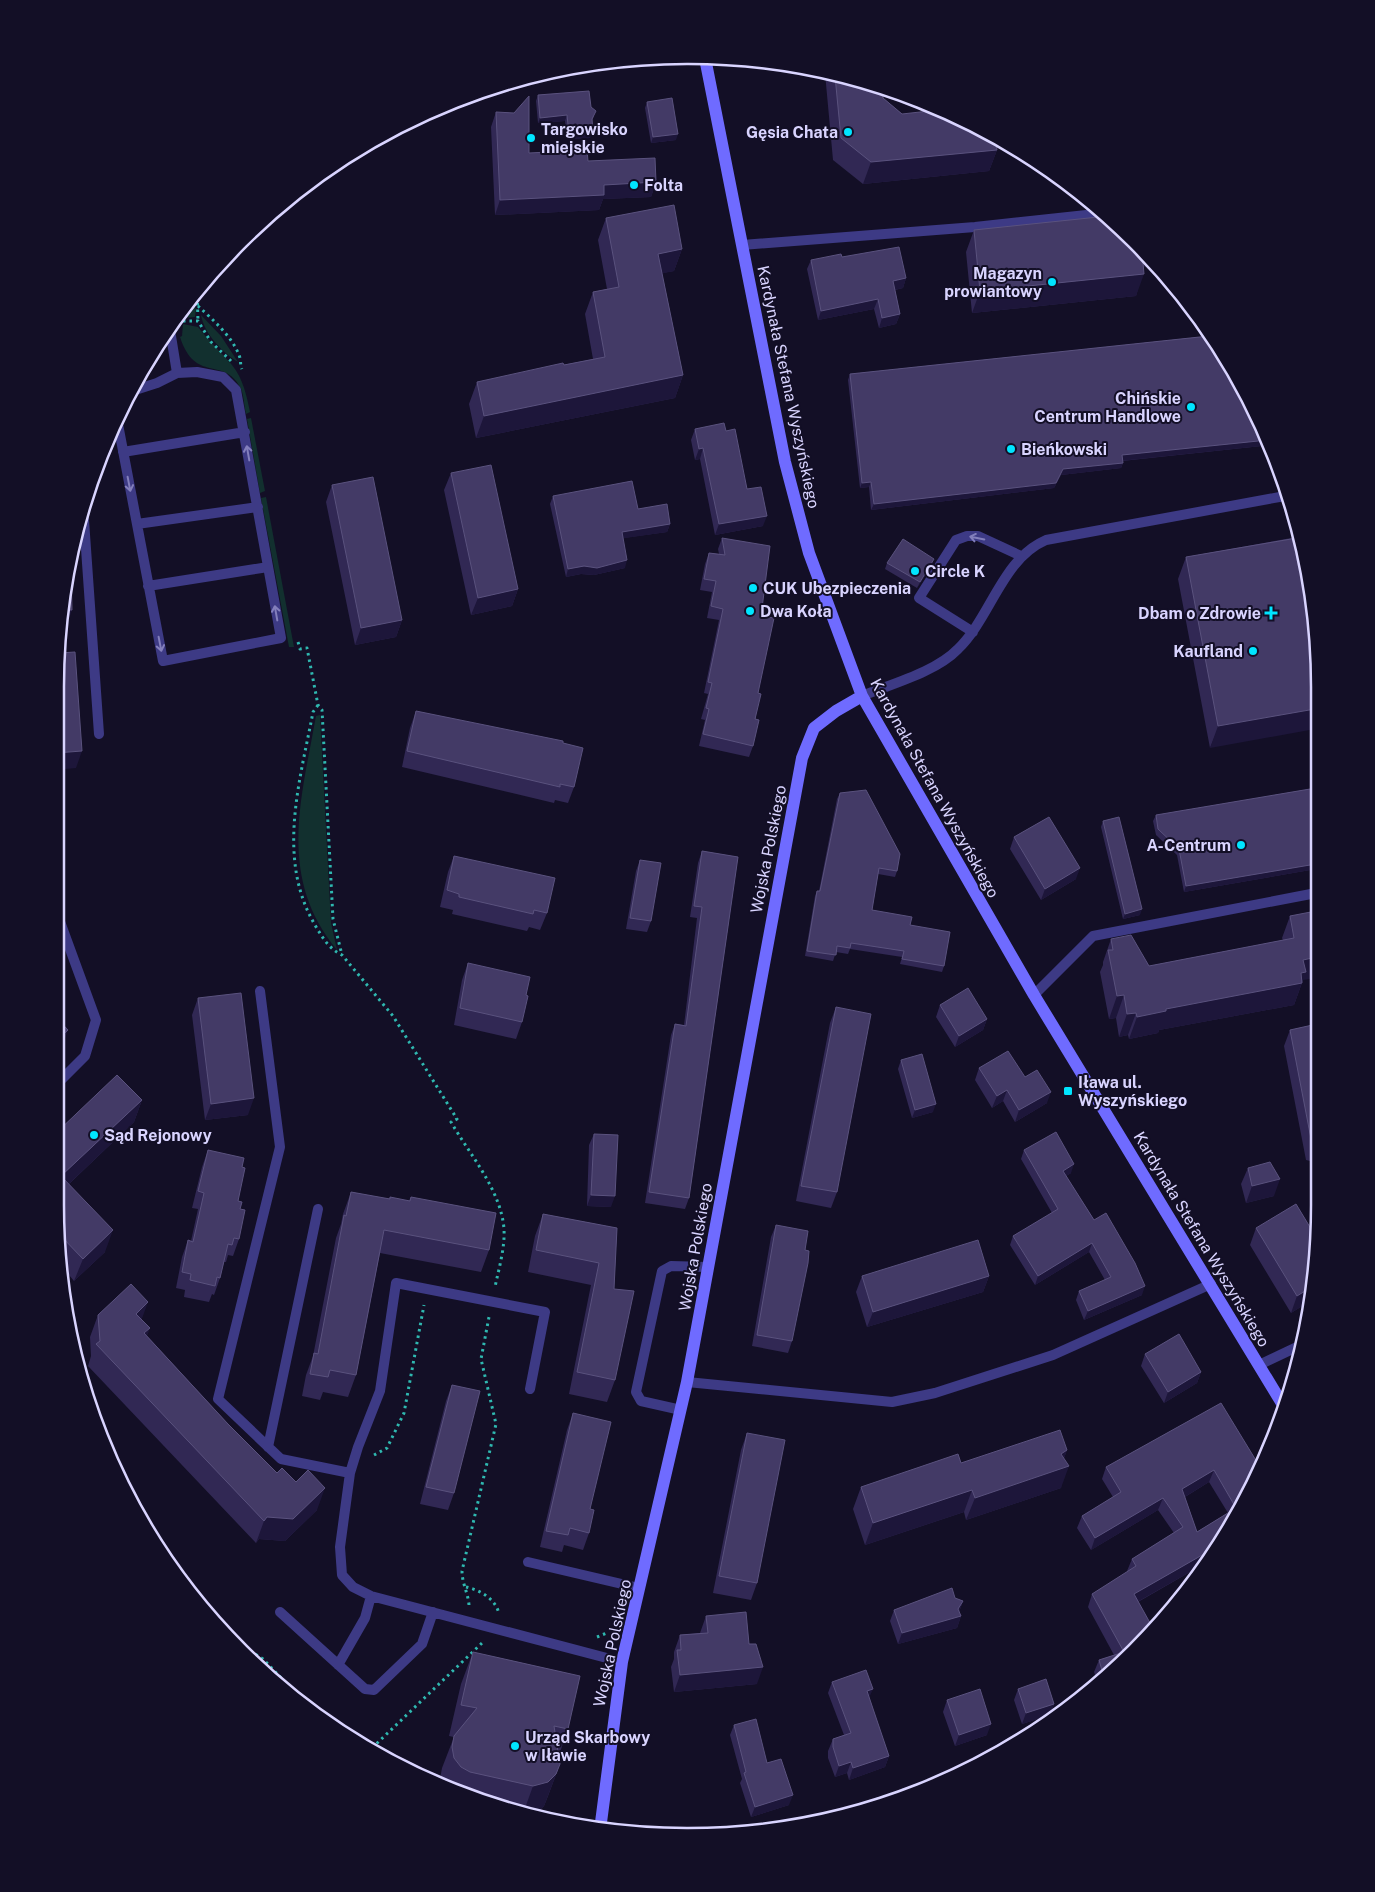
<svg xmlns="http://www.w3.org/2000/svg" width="1375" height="1892" viewBox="0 0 1375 1892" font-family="'Public Sans',sans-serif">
<rect width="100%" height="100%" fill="#130f26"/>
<path fill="#12302f" d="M190 299 196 309 195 317 183 318 184 308Z
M201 315 221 336 238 362C223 353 204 334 201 315Z
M183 324 198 327C209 341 221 352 232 365 243 378 247 397 250 412L246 414C244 406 244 394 240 387 224 356 195 384 180 337L182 336Z
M251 418 265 491 260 493 247 419Z
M266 497 294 647H289L261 498Z
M320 715 331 923 337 950C277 877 301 800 316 716Z
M245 1651 256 1658 292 1694 273 1682Z"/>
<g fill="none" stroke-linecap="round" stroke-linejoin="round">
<path stroke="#2fb8b0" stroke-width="3" stroke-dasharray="2.5 4" stroke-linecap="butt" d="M197 290 198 321
M198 306C213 320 234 338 240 358 241 362 240 365 242 369
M183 321H198L211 342 231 361
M298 642 300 649 307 648 318 705 322 710 333 919 342 955
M318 705 313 712C300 781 276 859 315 925 322 937 329 949 342 955L393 1016 457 1119 451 1122C470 1155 501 1190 504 1229 505 1248 499 1268 495 1287
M374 1455 387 1448 404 1413 424 1305
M466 1587C480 1590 496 1599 499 1614
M469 1605C468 1593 462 1583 462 1571L496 1424 481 1359 489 1317
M597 1637 609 1632
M239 1644 263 1659 306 1704
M372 1748 482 1643
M834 1814 962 1770"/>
<path stroke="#3d3a85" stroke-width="10" d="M742 245 975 227 1105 213
M170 330 177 373
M117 419 163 661 281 638 236 390 223 377 197 372 177 373 157 383 132 391
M123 452 245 432
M83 506 99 734
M137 524 258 507
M148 586 268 567
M973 632 919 598 956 540 967 536H978L1021 556
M862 696C891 684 936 672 958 649 991 617 1002 559 1046 540L1285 496
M260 991 280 1147 218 1399 281 1459 350 1473
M1034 995 1093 936 1316 893
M55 1086 85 1056 96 1020 55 908
M1259 1365 1299 1346
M687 1382 892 1402 935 1393 1053 1355 1211 1284
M530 1389 545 1312 396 1283 380 1391 358 1447 350 1473 340 1547 342 1575 353 1587 371 1596 622 1662
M681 1410 641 1401 636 1392 662 1271 671 1266 708 1267
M268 1447 318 1209
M528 1562 639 1588
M168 1563 170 1560
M280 1612 365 1689 374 1690 422 1644 433 1612
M338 1665 365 1618 371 1596"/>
<path stroke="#6f6bff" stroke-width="12" d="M705 58 785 462 809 553 862 696 1034 995 1286 1410
M600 1830 622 1662 687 1382 802 758 814 728 836 711 862 696"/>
</g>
<path fill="#312854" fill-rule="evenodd" d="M825 73 882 86 883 98 902 114 997 150 989 171 863 184 833 160Z
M538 95 591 107 594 116 592 121 590 138 567 139 565 121 538 123 536 101Z
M647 102 676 140 651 143 645 108Z
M496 112 529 153 588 161 656 182 651 197 603 199 599 210 495 215 491 127Z
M606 218 682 249 674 271 662 273 683 375 675 398 476 438 469 404 477 382 593 359 585 314 593 292 607 289 598 240Z
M974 230 1155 266 1144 267 1136 296 972 313 966 252Z
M811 260 906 278 903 288 895 290 900 314 896 324 879 328 874 309 818 320 807 269Z
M1209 336 1271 445 1122 461 1123 463 1121 468 1061 475 1054 488 871 510 869 487 860 488 848 380 850 374Z
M695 429 726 431 747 489 763 526 715 535 700 459 695 460 691 440Z
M451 473 518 589 512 606 471 615 444 490Z
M332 485 402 620 396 637 355 645 326 502Z
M553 496 638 509 670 524 667 532 623 538 625 568 594 575 581 574 566 577 550 504Z
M1297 537 1210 748 1178 579 1186 557Z
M722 538 761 616 758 693 753 746 749 757 699 746 705 720 701 719 708 694 704 693 719 620 707 618 712 592 700 590 705 564 709 553 719 554 718 549Z
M887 563 932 565 917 588 885 569Z
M416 711 563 743 574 787 568 803 555 800 554 803 402 767 410 728Z
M1316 788V869L1184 892 1177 855 1156 835 1153 821 1156 815Z
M840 793 897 871 895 877 878 874 872 910 910 925 944 966 942 972 900 964 902 957 850 949 848 954 836 952 833 961 805 956 815 896 817 891H819L837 799Z
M1103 821 1140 915 1123 919 1101 827Z
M1014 837 1076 879 1041 900 1010 849Z
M702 851 738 857 689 1198 685 1209 645 1203 671 1035 675 1024 684 1025 697 918 690 917 698 863Z
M454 856 547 913 540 930 529 927 527 931 452 914 453 910 440 907 448 872Z
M640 860 651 921 647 932 626 929 636 871Z
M1290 916 1303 980 1294 1005 1159 1030 1158 1033 1129 1039 1128 1035 1119 1037 1116 1018 1109 1019 1100 972 1103 965V962L1111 939 1149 966 1283 940 1282 938Z
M468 963 526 995 522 1022 516 1039 454 1025 462 980Z
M198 998 248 1115 205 1120 192 1015Z
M940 1005 987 1019 983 1030 955 1047 936 1017Z
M836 1007 837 1192 831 1208 796 1201 830 1023Z
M1317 1024 1318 1163 1306 1160 1284 1046 1290 1030Z
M901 1060 933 1112 912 1118 898 1069Z
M979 1068 1025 1077 1047 1103 1015 1122 1003 1101 992 1108 975 1080Z
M142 1100 134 1122 69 1184 105 1252 74 1281 64 1269 55 1204V1134Z
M594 1134 611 1207 587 1206 589 1145Z
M208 1150 242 1167 238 1201 240 1209 239 1239 233 1256 228 1255 226 1262H224L220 1278 214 1295 212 1294 209 1302 184 1297 185 1290 176 1288 182 1257 188 1240 191 1241 198 1209 192 1208 202 1167Z
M1024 1150 1071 1173 1066 1176 1142 1295 1084 1320 1076 1300 1079 1291 1105 1280 1089 1252 1035 1285 1010 1245 1013 1236 1052 1213 1021 1159Z
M1248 1168 1274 1196 1246 1203 1241 1184Z
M351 1192 389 1199 390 1197 409 1201 411 1197 489 1250 481 1272 380 1253 356 1375 348 1397 323 1392 320 1400 302 1396 306 1375 313 1356 336 1238 341 1224 343 1214Z
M543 1214 617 1228 614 1289 615 1380 607 1402 569 1394 591 1285 528 1272 535 1236Z
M776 1225 805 1250 792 1341 788 1353 752 1346 771 1237Z
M1256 1228 1319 1246 1307 1303 1291 1313 1250 1245Z
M862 1276H989L983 1292 867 1327 856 1292Z
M98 1315 142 1320 147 1336 228 1424 277 1473 317 1510 285 1541 259 1539 256 1543 88 1366 91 1356 90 1337Z
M1145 1354 1201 1372 1197 1383 1164 1403 1141 1366Z
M452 1385 454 1493 448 1510 420 1504 446 1401Z
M573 1413 590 1509 589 1533 583 1550 564 1545 562 1552 540 1547 567 1430Z
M747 1433 757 1583 751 1600 713 1593 741 1450Z
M1067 1450 1064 1458 1061 1488 966 1520 964 1512 865 1545 853 1509 861 1487 961 1463Z
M1106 1467H1260L1235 1520 1204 1564 1138 1602 1154 1630 1098 1683 1094 1672 1099 1660 1114 1655 1088 1607 1092 1594 1128 1572 1127 1571 1132 1559 1174 1533 1158 1510 1091 1550 1077 1528 1082 1516 1113 1497 1102 1479ZM1209 1482 1228 1513 1197 1532 1185 1497Z
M955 1598 963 1601 959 1612 961 1616 957 1628 898 1644 890 1621 894 1610Z
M706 1616 749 1644 757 1684 674 1692 671 1667 674 1659V1652L680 1635 700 1633Z
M473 1652 568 1729 559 1755 560 1764 548 1796 544 1806 537 1813 533 1814 441 1783 440 1779 442 1768 454 1737 449 1736 461 1684Z
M832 1682 869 1698 889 1756 885 1767 849 1780 847 1773 835 1777 828 1758V1751L833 1739 844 1735 828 1693Z
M1018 1689 1054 1704 1050 1715 1022 1724 1014 1700Z
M947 1700 987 1735 955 1746 943 1712Z
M734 1725 767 1763 789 1805 751 1817 740 1783 742 1779 730 1735Z"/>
<path fill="#1d163a" d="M567 115 565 121 538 123 540 118Z
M402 130 400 136 383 137 384 135 391 131Z
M593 132 590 138 567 139 569 134Z
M678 134 676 140 651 143 653 137Z
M997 150 989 171 863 184 871 162Z
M656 182 651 197 603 199 599 210 495 215 500 200 604 185Z
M682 249 674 271 650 276 658 254Z
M1140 250 1155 266 1133 268Z
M1144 274 1136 296 972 313 980 291Z
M906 278 903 288 889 291 893 281Z
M878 299 874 309 818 320 821 311Z
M900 314 896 324 879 328 882 318Z
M683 375 675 398 476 438 484 416Z
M1268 440 1271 445 1120 461 1122 455Z
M703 448 700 459 695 460 699 449Z
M1123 463 1121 468 1061 475 1054 488 871 510 874 504 1063 469Z
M871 482 869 487 860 488 862 483Z
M767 516 763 526 715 535 719 524Z
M670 524 667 532 619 539 622 532Z
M934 559 932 565 917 588 920 582Z
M627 560 625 568 594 575 581 574 566 577 568 569Z
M518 589 512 606 471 615 478 598Z
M65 610H72L66 627H63Z
M402 620 396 637 355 645 361 628Z
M1315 709V729L1210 748 1218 726Z
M82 751 76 768 55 770 56 753Z
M1316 864V869L1184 892 1186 886Z
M1080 868 1076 879 1041 900 1045 889Z
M1142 909 1140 915 1123 919 1125 914Z
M1317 957V978L1303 980 1294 1005 1159 1030 1158 1033 1129 1039 1137 1017 1166 1009 1303 960Z
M1124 995 1116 1018 1109 1019 1117 996Z
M1136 1013 1128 1035 1119 1037 1127 1014Z
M987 1019 983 1030 955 1047 959 1036Z
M68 1030 60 1052 55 1056V1042Z
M1007 1090 1003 1101 992 1108 997 1096Z
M1051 1092 1047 1103 1015 1122 1019 1110Z
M254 1098 248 1115 205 1120 211 1104Z
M142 1100 134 1122 55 1197 61 1176Z
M936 1104 933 1112 912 1118 915 1110Z
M1074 1164 1071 1173 1060 1180 1063 1171Z
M1280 1179 1274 1196 1246 1203 1252 1186Z
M591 1195 615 1196 611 1207 587 1206Z
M113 1230 105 1252 74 1281 83 1259Z
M1092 1243 1089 1252 1035 1285 1038 1276Z
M989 1276 983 1292 867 1327 873 1312Z
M1145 1286 1142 1295 1084 1320 1088 1311Z
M1310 1288 1307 1303 1291 1313 1297 1296Z
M148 1302 140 1324 136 1314Z
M150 1328 142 1350 144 1333Z
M1201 1372 1197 1383 1164 1403 1168 1392Z
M1067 1450 1060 1469 1069 1466 1061 1488 966 1520 975 1498 1061 1454Z
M1214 1470 1209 1482 1178 1501 1182 1489Z
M325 1488 317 1510 285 1541 259 1539 256 1543 264 1521 267 1517Z
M972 1490 964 1512 865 1545 873 1523Z
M1163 1498 1158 1510 1091 1550 1095 1538Z
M1211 1550 1209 1558 1204 1564 1130 1606 1134 1594Z
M963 1601 959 1613 961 1616 957 1628 898 1644 902 1633 958 1609Z
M763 1667 757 1684 674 1692 680 1675Z
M873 1689 868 1700 867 1691Z
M1054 1704 1050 1715 1022 1724 1026 1713Z
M991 1724 987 1735 955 1746 959 1735Z
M889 1756 885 1767 849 1780 853 1768Z
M851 1762 847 1773 835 1777 839 1766Z
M560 1764 544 1806 537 1813 533 1814 524 1811 533 1786Z
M793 1795 789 1805 751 1817 755 1807Z"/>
<path fill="#433a66" stroke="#5a527e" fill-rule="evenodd" d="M835 76 882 86 883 98 902 114 938 110 995 136 997 150 871 162 841 138Z
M589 91 591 107 596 111 592 119 593 132 569 134 567 115 540 118 538 95Z
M529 96V153L587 150 588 161 655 158 656 182 604 185V195L500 200 496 112 514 113Z
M672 98 678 134 653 137 647 102Z
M402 124V130L391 131Z
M674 205 682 249 658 254 683 375 484 416 477 382 563 363 564 365 605 357 593 292 619 287 606 218Z
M1108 216 1142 252 1144 274 980 291 974 230Z
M899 247 906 278 893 281 900 314 882 318 878 299 821 311 811 260 841 254 842 257Z
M1209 336 1268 440 1122 455 1123 463 1063 469 1056 483 874 504 871 482 862 483 850 374Z
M724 423 726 431 735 429 747 489 761 487 767 516 719 524 703 448 699 449 695 429Z
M491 465 518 589 478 598 451 473Z
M373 477 402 620 361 628 332 485Z
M632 481 638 509 667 504 670 524 622 532 627 560 597 568 584 566 568 569 553 496Z
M722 538 770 546 761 616 774 618 758 693 761 694 755 719 759 720 753 746 703 734 709 709 706 708 712 683 708 682 723 609 711 606 716 581 704 579 709 553 725 555Z
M1297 538 1315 605V709L1218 726 1186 557Z
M903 539 934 559 920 582 887 563Z
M71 569 72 610H65Z
M75 652 82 751 56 753 55 687 60 653Z
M416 711 563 741V743L583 748 574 787 560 784V787L407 751Z
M1316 788V864L1186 886 1179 849 1158 829 1156 815Z
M866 790 900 854 897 871 879 868 872 910 912 917 910 925 950 932 944 966 902 959 904 951 851 943 850 948 837 946 836 955 807 951 817 891H820L840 793Z
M1049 817 1080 868 1045 889 1014 837Z
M1119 817 1142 909 1125 914 1103 821Z
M702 851 738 857 689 1198 649 1192 675 1024 686 1026 702 907 694 906Z
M454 856 555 878 547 913 534 910 533 914 459 897V894L447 890Z
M640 860 661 863 651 921 630 918Z
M1316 911 1317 957 1303 960 1306 972 1301 973 1302 983 1166 1009V1011L1137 1017 1136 1013 1127 1014 1124 995 1117 996 1108 950H1113L1111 939 1131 935 1149 966 1294 938 1290 916Z
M468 963 530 977 526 995 528 996 522 1022 460 1008Z
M968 988 987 1019 959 1036 940 1005Z
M241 993 254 1098 211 1104 198 998Z
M836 1007 871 1014 837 1192 801 1186Z
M55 1016 68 1030 55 1042Z
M1317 1024 1318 1145 1312 1144 1290 1030Z
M1008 1051 1025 1077 1037 1070 1051 1092 1019 1110 1007 1090 997 1096 979 1068Z
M922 1054 936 1104 915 1110 901 1060Z
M117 1075 142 1100 61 1176 113 1230 83 1259 59 1234 55 1204V1134Z
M1056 1132 1074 1164 1063 1171 1094 1220 1106 1213 1135 1263 1145 1286 1088 1311 1079 1291 1111 1277 1092 1243 1038 1276 1013 1236 1058 1209 1024 1150Z
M594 1134 618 1135 615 1196 591 1195Z
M208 1150 244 1158 242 1167 245 1168 238 1201 242 1202 240 1209 245 1210 239 1239 234 1238 232 1245 228 1244 220 1278 217 1277 215 1286 190 1280 191 1274 182 1272 188 1240 193 1242 204 1193 198 1191Z
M1270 1162 1280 1179 1252 1186 1248 1168Z
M351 1192 390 1199V1197L410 1201 411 1197 496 1213 489 1250 384 1230 356 1375 330 1370 328 1377 310 1374 314 1353 318 1354 344 1215 346 1216Z
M1296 1204 1319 1242V1246L1310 1288 1297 1296 1256 1228Z
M543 1214 617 1228 614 1289 634 1291 615 1380 577 1372 599 1263 536 1250Z
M776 1225 808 1231 805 1250 809 1251 808 1263 792 1341 757 1335Z
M978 1240 989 1276 873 1312 862 1276Z
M131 1284 148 1302 136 1314 150 1328 144 1333 228 1424 277 1473 282 1468 296 1482 308 1470 325 1488 293 1519 267 1517 264 1521 96 1344 100 1341 98 1315Z
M1179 1334 1201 1372 1168 1392 1145 1354Z
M452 1385 480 1391 454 1493 426 1487Z
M1221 1403 1260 1467 1235 1520 1213 1552 1211 1550 1134 1594 1154 1630 1104 1677 1099 1660 1124 1652 1092 1594 1136 1566 1132 1559 1183 1527 1163 1498 1095 1538 1082 1516 1121 1492 1106 1467ZM1214 1470 1236 1508 1197 1532 1182 1489Z
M573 1413 611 1422 590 1509 594 1510 589 1533 570 1528 568 1535 546 1531Z
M1060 1430 1067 1450 1061 1454 1069 1466 975 1498 972 1490 873 1523 861 1487 958 1454 961 1463Z
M747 1433 785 1440 757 1583 719 1576Z
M952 1588 955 1598 963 1601 958 1609 961 1616 902 1633 894 1610Z
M746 1612 749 1644H756L763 1667 680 1675 677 1650H681L680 1635 708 1633 706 1616Z
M473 1652 580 1676 568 1729 554 1726 560 1764 556 1774 548 1782 533 1786 470 1772 461 1767 454 1758 452 1747 454 1736 477 1708 461 1705Z
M866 1670 873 1689 867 1691 889 1756 853 1768 851 1762 839 1766 833 1747V1739L851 1733 832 1682Z
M1046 1679 1054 1704 1026 1713 1018 1689Z
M980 1689 991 1724 959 1735 947 1700Z
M756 1719 767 1763 781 1759 793 1795 755 1807 744 1773 746 1772 734 1725Z"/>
<defs><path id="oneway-shaft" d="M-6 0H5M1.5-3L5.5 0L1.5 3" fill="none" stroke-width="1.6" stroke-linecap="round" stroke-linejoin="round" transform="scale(1.25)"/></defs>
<g stroke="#837fbc">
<use href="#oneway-shaft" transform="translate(248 453) rotate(-100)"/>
<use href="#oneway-shaft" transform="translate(129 484) rotate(79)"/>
<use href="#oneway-shaft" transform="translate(977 538) rotate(-169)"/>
<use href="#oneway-shaft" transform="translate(276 613) rotate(-100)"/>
<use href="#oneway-shaft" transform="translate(160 644) rotate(79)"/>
</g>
<g fill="#00e5ff" stroke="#130f26" stroke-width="2">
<circle cx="848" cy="132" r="5"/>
<circle cx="531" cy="138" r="5"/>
<circle cx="634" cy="185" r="5"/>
<circle cx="1052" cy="282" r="5"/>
<circle cx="1191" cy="407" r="5"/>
<circle cx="1011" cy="449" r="5"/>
<circle cx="915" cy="571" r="5"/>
<circle cx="753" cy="588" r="5"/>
<circle cx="750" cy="611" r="5"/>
<path d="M1268.5 605.5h5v5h5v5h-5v5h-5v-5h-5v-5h5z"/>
<circle cx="1253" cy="651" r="5"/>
<circle cx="1241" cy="845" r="5"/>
<rect x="1063" y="1086" width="10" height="10" rx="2.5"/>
<circle cx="94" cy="1135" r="5"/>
<circle cx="515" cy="1746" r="5"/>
</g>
<g text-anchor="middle" stroke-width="4" stroke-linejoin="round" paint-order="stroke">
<g font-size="16" font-weight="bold" fill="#d9d4ff" stroke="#130f26" text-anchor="start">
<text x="541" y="135">Targowisko<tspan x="541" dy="18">miejskie</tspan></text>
<text x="838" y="138" text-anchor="end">Gęsia Chata</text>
<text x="644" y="191">Folta</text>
<text x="1042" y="279" text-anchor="end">Magazyn<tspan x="1042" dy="18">prowiantowy</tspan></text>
<text x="1181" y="404" text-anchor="end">Chińskie<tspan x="1181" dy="18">Centrum Handlowe</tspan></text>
<text x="1021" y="455">Bieńkowski</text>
<text x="925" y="577">Circle K</text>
<text x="763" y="594">CUK Ubezpieczenia</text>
<text x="760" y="617">Dwa Koła</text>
<text x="1261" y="619" text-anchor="end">Dbam o Zdrowie</text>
<text x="1243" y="657" text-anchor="end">Kaufland</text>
<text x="1231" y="851" text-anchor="end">A-Centrum</text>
<text x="1078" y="1088">Iława ul.<tspan x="1078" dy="18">Wyszyńskiego</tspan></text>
<text x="104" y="1141">Sąd Rejonowy</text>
<text x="525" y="1743">Urząd Skarbowy<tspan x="525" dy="18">w Iławie</tspan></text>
</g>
<g font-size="16" fill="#d9d4ff" stroke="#130f26">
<text transform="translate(789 387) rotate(78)" y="6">Kardynała Stefana Wyszyńskiego</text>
<text transform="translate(935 788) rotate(61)" y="6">Kardynała Stefana Wyszyńskiego</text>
<text transform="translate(768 849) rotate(-79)" y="6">Wojska Polskiego</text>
<text transform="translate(1202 1239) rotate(59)" y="6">Kardynała Stefana Wyszyńskiego</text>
<text transform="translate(695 1247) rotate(-80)" y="6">Wojska Polskiego</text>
<text transform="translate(612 1643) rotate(-78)" y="6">Wojska Polskiego</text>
</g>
</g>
<path d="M0 0H1375V1892H0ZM687 64H688A623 623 0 0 1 1311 687V1205A623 623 0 0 1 688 1828H687A623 623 0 0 1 64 1205V687A623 623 0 0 1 687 64Z" fill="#130f26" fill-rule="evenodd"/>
<path fill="none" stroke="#d9d4ff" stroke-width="2.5" d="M687 64H688A623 623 0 0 1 1311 687V1205A623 623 0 0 1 688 1828H687A623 623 0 0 1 64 1205V687A623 623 0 0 1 687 64Z"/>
</svg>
